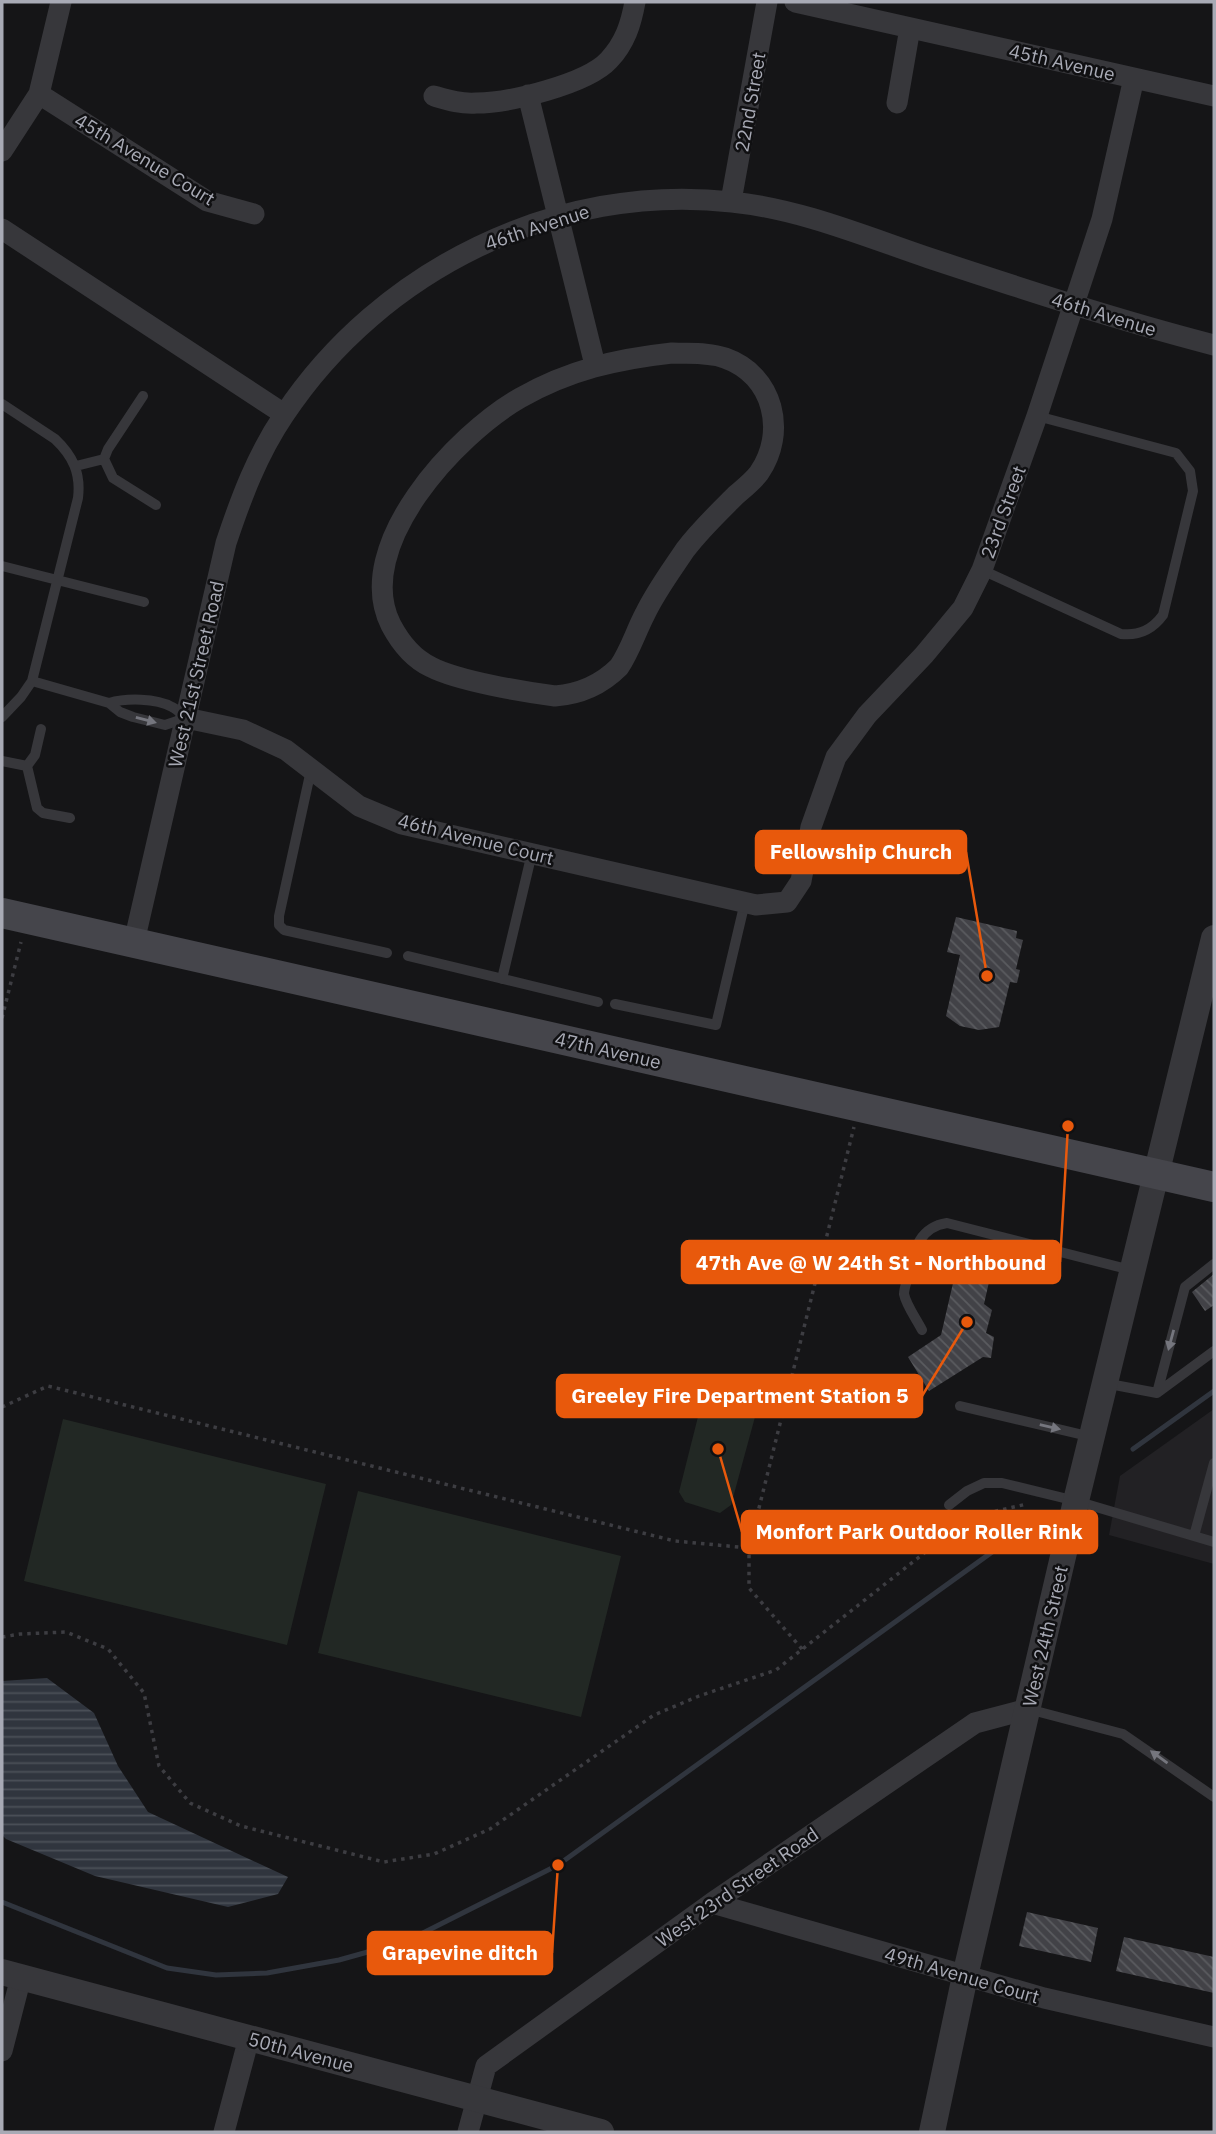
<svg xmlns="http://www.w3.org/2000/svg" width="1216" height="2134" viewBox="0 0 1216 2134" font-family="'IBM Plex Sans',sans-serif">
<defs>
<pattern id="water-rules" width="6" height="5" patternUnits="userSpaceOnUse" patternTransform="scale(1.75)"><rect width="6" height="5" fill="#30353e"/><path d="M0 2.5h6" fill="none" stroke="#4b5058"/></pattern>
<pattern id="building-back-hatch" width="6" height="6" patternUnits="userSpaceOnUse" patternTransform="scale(1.75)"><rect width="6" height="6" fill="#424247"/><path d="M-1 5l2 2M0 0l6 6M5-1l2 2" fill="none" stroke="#5a5b5f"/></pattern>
</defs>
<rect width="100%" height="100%" fill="#151517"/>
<path fill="#222124" d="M1214 1409V1564L1109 1535 1120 1476Z"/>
<path fill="#222824" d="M713 1384 750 1394 758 1406 731 1505 720 1513 685 1502 679 1492 704 1393Z
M63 1419 326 1484 287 1645 24 1581Z
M358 1491 621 1556 581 1717 318 1653Z"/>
<path fill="url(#water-rules)" d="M47 1678 94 1713 118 1766 148 1812 288 1877 278 1894 228 1907 95 1876 6 1839 2 1835V1681Z"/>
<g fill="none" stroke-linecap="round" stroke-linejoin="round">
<path stroke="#30353e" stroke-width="5" d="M1133 1449 1214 1391
M2 1902 167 1968 216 1975 267 1973 339 1960 407 1941 558 1865 1038 1519"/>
</g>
<path fill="url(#building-back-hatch)" d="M956 917 1017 931 1016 938 1023 940 1016 969 1020 970 1017 983 1010 982 999 1027 979 1030 960 1026 946 1016 960 955 947 952Z
M957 1266 977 1271 975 1280 989 1282 984 1304 992 1310 986 1333 994 1337 991 1358 983 1357 929 1391 908 1357 941 1335Z
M1214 1274V1305L1205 1311 1192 1292Z
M1027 1912 1098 1928 1091 1962 1019 1946Z
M1124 1937 1214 1957V1993L1116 1971Z"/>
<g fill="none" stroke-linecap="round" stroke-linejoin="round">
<path stroke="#3d3d42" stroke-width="3.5" stroke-dasharray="3.5 5" stroke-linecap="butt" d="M2 1018 21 942
M2 1407 48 1386 675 1541 749 1548
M2 1637 20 1634 66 1632 108 1649 144 1693 159 1766 190 1803 241 1826 384 1862 434 1854 490 1829 654 1715 699 1696 776 1670 970 1517 1027 1504
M802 1649 749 1588V1548L854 1127"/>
<path stroke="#37373b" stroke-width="10" d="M143 396 108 449 104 459 113 478 156 505
M2 404 55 439C73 456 81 473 78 498L32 681 21 697 2 717
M76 466 104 459
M2 566 144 602
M982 570 1121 634C1139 636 1152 630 1163 615L1193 491 1190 471 1176 453 1037 416
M32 681 109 703 120 712 133 717 165 725 186 718C182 715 177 709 172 707 156 698 126 698 109 703
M2 761 27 766 35 755 41 729
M27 766 37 808 43 813 70 818
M311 770 279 916V925L284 930 387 953
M408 956 598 1002
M502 979 532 853
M615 1004 716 1025 745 902
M922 1330C917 1320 906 1305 904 1294 904 1288 908 1278 909 1272 914 1249 920 1227 947 1223L1131 1270
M1104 1383 1157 1393 1214 1351
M1157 1393 1185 1287 1214 1264
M960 1406 1092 1437
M949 1505 967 1491 984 1483H1002L1076 1501 1214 1542
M1194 1536 1214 1463
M1028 1709 1123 1734 1214 1797"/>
<path stroke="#37373b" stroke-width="21" d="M795 2 1214 96
M39 94 207 201 254 214
M528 95 595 365
M434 96C448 100 461 104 476 103 509 103 587 84 609 60 625 43 631 24 635 2
M897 103 910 28
M2 151 39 94 61 2
M731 201 767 2
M2 229 284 414
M672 353C689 354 708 352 725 358 774 375 787 433 759 473 753 481 744 488 736 495 718 513 700 530 685 550 671 571 656 591 645 614 636 631 630 651 619 667 601 685 581 694 555 696 524 692 458 681 431 667 414 659 400 642 391 625 351 546 457 434 520 398 569 370 617 359 672 353Z
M186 718 243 730 286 750 359 806 402 824 756 905 787 902 801 881 811 827 836 757 867 715 924 655 963 608 982 570 1037 416 1102 219 1134 78
M134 942 226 543C241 498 257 455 284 415 380 270 557 182 732 202 800 209 864 236 929 258 1023 289 1117 320 1214 345
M712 1903 1044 1998 1214 2037
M2 2051 21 1977
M224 2132 249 2038
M468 2132 486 2066 712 1903 975 1723 1028 1709"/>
<path stroke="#37373b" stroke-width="26" d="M2 1972 601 2132
M932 2132 965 1976 1076 1501 1214 938"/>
<path stroke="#45454b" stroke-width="30" d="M2 913 1214 1187"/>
</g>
<defs><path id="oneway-solid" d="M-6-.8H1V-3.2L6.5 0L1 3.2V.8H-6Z" transform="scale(1.75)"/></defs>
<g fill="#75767e">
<use href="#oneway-solid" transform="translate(146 720) rotate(15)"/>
<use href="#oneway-solid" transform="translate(1171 1340) rotate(105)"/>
<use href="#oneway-solid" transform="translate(1050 1427) rotate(13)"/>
<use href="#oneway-solid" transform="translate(1159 1757) rotate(-144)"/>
</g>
<g text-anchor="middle" stroke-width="5" stroke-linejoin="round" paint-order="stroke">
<g font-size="19" fill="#a8aab5" stroke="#101012">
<text transform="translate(1062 62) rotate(13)" y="7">45th Avenue</text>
<text transform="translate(750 102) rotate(-80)" y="7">22nd Street</text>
<text transform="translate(145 159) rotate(31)" y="7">45th Avenue Court</text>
<text transform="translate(537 227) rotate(-18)" y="7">46th Avenue</text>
<text transform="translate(1104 314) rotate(17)" y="7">46th Avenue</text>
<text transform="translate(1003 512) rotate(-70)" y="7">23rd Street</text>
<text transform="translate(196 674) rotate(-77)" y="7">West 21st Street Road</text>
<text transform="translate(476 839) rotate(14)" y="7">46th Avenue Court</text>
<text transform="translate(608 1050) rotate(13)" y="7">47th Avenue</text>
<text transform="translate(1045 1636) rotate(-77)" y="7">West 24th Street</text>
<text transform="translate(737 1887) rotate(-35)" y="7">West 23rd Street Road</text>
<text transform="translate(962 1975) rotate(16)" y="7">49th Avenue Court</text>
<text transform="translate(301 2052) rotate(15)" y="7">50th Avenue</text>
</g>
</g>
<path fill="none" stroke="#e8590c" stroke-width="2.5" d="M987 976L966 852M1068 1126L1060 1262M967 1322L922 1396M718 1449L742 1532M558 1865L552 1953"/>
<g fill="#e8590c" stroke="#101012" stroke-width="2.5">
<circle cx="987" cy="976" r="7"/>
<circle cx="1068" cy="1126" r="7"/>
<circle cx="967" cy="1322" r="7"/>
<circle cx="718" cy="1449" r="7"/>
<circle cx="558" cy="1865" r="7"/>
</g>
<g fill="#e8590c" stroke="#e8590c" stroke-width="2.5">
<rect x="756" y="831" width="210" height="42" rx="7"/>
<rect x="682" y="1241" width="378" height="42" rx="7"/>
<rect x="557" y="1375" width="365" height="42" rx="7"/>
<rect x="742" y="1511" width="355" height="42" rx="7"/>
<rect x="368" y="1932" width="184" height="42" rx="7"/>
</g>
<g font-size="21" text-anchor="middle" font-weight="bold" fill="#fff">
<text x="861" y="859">Fellowship Church</text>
<text x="871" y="1270">47th Ave @ W 24th St - Northbound</text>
<text x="740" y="1403">Greeley Fire Department Station 5</text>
<text x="919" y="1539">Monfort Park Outdoor Roller Rink</text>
<text x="460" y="1960">Grapevine ditch</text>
</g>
<rect width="1216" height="2134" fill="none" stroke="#a8aab5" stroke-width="7"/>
</svg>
